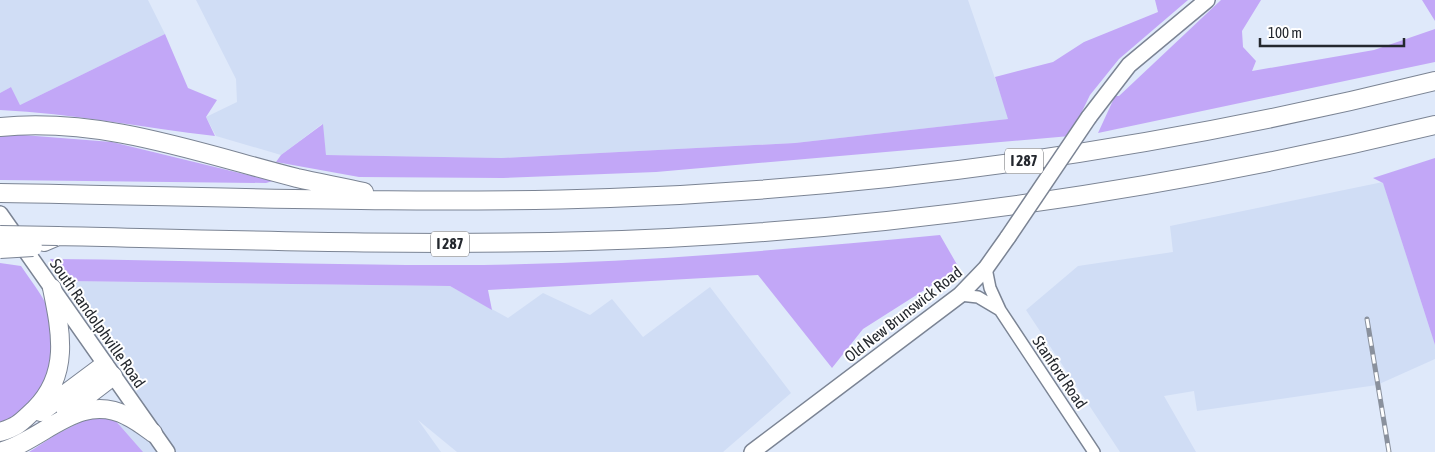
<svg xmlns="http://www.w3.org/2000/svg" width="1435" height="452" viewBox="0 0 1435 452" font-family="'Asap Condensed',sans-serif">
<rect width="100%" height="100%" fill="#dfe9fa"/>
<path fill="#d0ddf5" d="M0 0H148L165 34 20 105 11 87 0 93Z
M196 0H968L1009 119 795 143 502 158 326 155 322 124 281 155 216 136 206 117 237 102 236 79Z
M1383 182 1435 345V359L1377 385 1197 411 1194 391 1164 396 1196 452H1120L1026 310 1078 266 1173 252 1170 226Z
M65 281 450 286 508 318 543 293 590 315 612 299 643 337 710 287 791 393 723 452H457L418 420 441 452H105L140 385Z"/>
<path fill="#c2a7f7" d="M1155 0H1188L1119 59 1090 95 1070 136 656 172 503 178 359 177 276 162 281 155 323 124 326 155 502 158 795 143 1008 119 995 77 1053 62 1084 42 1158 12Z
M1221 0H1261L1242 31 1243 47 1256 61 1252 71 1374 50 1435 29V62L1098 133 1115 96H1119Z
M1422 0H1435V21Z
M165 34 188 88 217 100 206 117 215 136C143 128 72 113 0 110V93L11 87 20 105Z
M10 134 112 142 273 181 266 183 0 180V136Z
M1435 158V345L1383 183 1373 178Z
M940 235 959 268 863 329 832 368 758 275 488 290 492 310 450 286 65 281 50 259C185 260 321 265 457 265 618 265 779 250 940 235Z
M0 263 21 266C33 284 49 303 55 325 58 338 56 347 53 359 44 394 31 407 0 424Z
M91 417 114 419 143 452H29L57 434Z"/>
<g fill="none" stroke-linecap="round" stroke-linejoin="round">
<g stroke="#7b8494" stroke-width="14">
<path id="minor" d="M986 268 990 288 1000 310 1094 452
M960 295 978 297 1000 310"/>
</g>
<g stroke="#7b8494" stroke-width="18">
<path id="major" d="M1089 117 1129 65 1207 0
M0 214 167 452
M752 452 960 295 986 268 1008 237"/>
</g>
<g stroke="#7b8494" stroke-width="20">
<path id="highway" d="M0 127C103 117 199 153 297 178 319 183 342 187 364 192
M0 193C203 196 407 205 610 198 888 188 1165 148 1435 81
M44 242 58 236C235 240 411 246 588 241 873 233 1158 192 1435 125
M41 412 104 365
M66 412 113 376
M0 432C19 426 21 422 35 409 70 374 61 332 52 288
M0 452C44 440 79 391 127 416 136 420 145 427 153 433"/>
</g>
<use href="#minor" stroke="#fff" stroke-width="11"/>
<use href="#major" stroke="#fff" stroke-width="15"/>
<use href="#highway" stroke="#fff" stroke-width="18"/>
<g stroke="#8a919d" stroke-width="5">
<path id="rail" d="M1367 319 1389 452"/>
</g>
<use href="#rail" stroke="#fff" stroke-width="3" stroke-dasharray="9" stroke-linecap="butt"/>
<g stroke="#7b8494" stroke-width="18" stroke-linecap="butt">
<path id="major-bridge" d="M1008 237 1089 117"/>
</g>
<g stroke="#7b8494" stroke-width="20" stroke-linecap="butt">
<path id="highway-bridge" d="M0 235 58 236
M0 249 33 247"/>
</g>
<use href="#major-bridge" stroke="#fff" stroke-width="15"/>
<use href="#highway-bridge" stroke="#fff" stroke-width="18"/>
</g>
<g text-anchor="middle" stroke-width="4" stroke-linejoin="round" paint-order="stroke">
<g fill="#fff" stroke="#66686d" stroke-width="1">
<rect x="1005" y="148.5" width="38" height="25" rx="4"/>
<rect x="431" y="231.5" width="38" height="25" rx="4"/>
</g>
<g font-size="15" font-weight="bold" fill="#24282e">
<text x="1024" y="166">I 287</text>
<text x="450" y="249">I 287</text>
</g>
<g font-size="16" fill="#24282e" stroke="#fff">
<text transform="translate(903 314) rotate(-38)" y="6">Old New Brunswick Road</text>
<text transform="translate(98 323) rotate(55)" y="6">South Randolphville Road</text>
<text transform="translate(1060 372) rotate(56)" y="6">Stanford Road</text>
</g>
</g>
<path d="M1260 38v8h144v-8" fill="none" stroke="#24282e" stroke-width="2.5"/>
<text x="1268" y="38" font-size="15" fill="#24282e" stroke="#ffffff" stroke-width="4" paint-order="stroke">100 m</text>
</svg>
